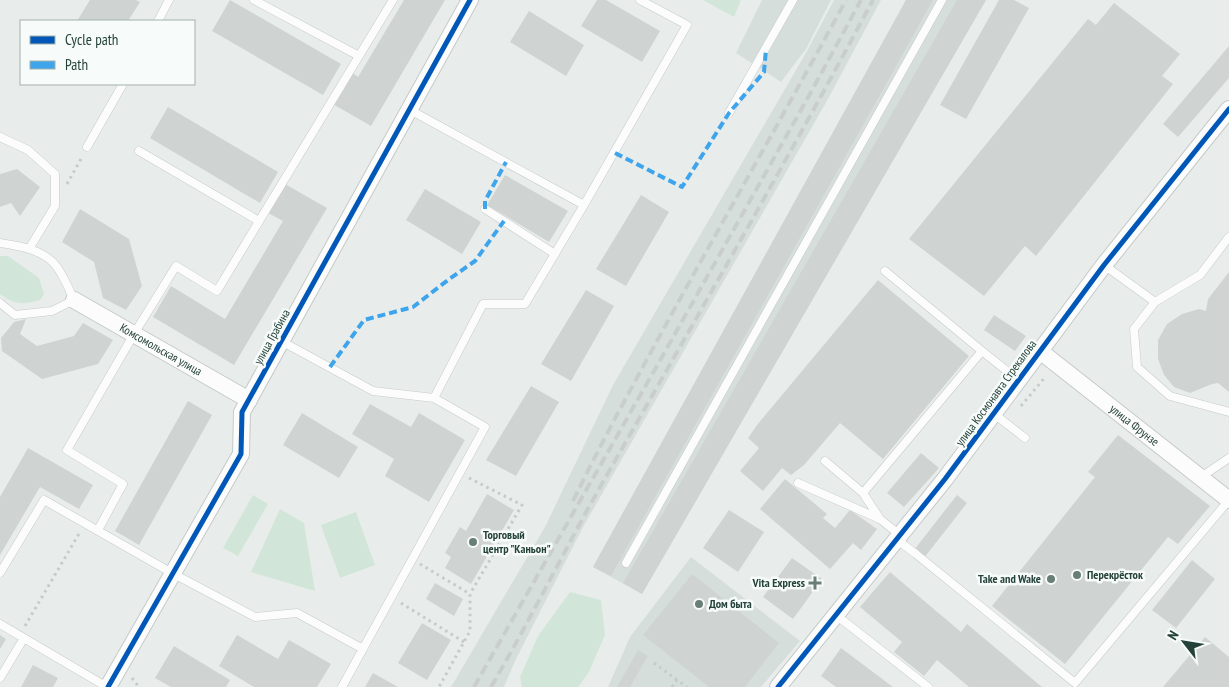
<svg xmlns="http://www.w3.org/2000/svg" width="1229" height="687" viewBox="0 0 1229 687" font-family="'PT Sans Narrow',sans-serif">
<rect width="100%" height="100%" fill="#e8edeb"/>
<path fill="#d6dedb" d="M762 0H831L806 49 781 82 736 53Z
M834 0H881L828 99 582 529 515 661 504 687H451L545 527 613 385 807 51Z
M906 0H986L642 594 593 567Z
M691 557 800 641 761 687H608L630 637Z"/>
<path fill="#d1e6d8" d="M703 0H741L734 17Z
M0 256H8L39 278 44 294 40 300C23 305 15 305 0 294Z
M253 495 268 504 238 556 223 548Z
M280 509 304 523 315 591 251 572Z
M356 512 375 565 340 578 321 525Z
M570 592 601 600 605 635 589 672 578 687H522L520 677 538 636Z"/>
<path fill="#cfd4d2" d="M90 0H136L140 2 128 21H77Z
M230 0 341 64 323 95 212 31Z
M404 0H445L371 126 331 103 350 71 358 77Z
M597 0H606L660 31 642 62 581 26Z
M906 0H933L611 576 593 567Z
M957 0H986L642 594 623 583Z
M999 0H1014L1029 8 966 119 940 105Z
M1114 3 1180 54 1162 76 1173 84 1036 256 1025 246 984 296 909 239 1088 19 1096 25Z
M529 11 584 45 566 76 510 42Z
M1229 46V78L1178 137 1163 124Z
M168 107 278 172 260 203 150 138Z
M17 169 40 187 20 216 11 203 0 207V174Z
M505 175 568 211 549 242 487 205Z
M285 184 327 208 234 365 153 317 171 286 225 319 283 221 268 213Z
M425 189 481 222 462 254 406 220Z
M641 195 669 212 626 286 596 269Z
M80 209 129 239 142 286 126 310 103 298 94 262 62 242Z
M1229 272V392L1218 383 1212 384 1190 393 1174 387 1164 375 1158 359V340L1167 324 1182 314 1199 309 1206 311 1208 299Z
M878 280 969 356 883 459 840 423 804 465 791 475 782 468 763 491 740 471 759 448 748 438 757 425Z
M586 290 614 306 571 381 541 364Z
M994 315 1026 336 1015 351 984 330Z
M26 319 20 334 37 346 74 336 83 323 113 340 98 364 42 379 2 351 1 338 14 322Z
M531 386 559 402 516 476 486 460Z
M188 401 212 415 139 545 115 531Z
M370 404 411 427 419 413 465 440 429 502 385 476 394 459 352 434Z
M302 413 358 447 339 478 283 445Z
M1118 435 1210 506 1178 544 1168 537 1065 664 992 606 1095 477 1088 472Z
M28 448 93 485 79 509 40 487 0 555V497Z
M921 453 939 468 904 507 887 493Z
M785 479 827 514 823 518 835 528 850 510 877 529 861 550 853 543 830 569 760 509Z
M487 494 514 510 471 584 445 568 451 557 445 553 460 527 466 531Z
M957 495 967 503 924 558 914 550Z
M729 510 764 532 738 572 703 548Z
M792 558 822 579 793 619 763 597Z
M1192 560 1215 579 1176 628 1152 610Z
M890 572 961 632 967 624 1042 687H969L937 660 924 676 894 652 902 642 860 607Z
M692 574 779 643 745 687H709L643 635Z
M435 583 463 599 454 616 426 599Z
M422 623 451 640 427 680 398 663Z
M0 635 6 639 0 649Z
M237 635 278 659 289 640 331 664 317 687H254L219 666Z
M1205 637 1229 657V687H1163Z
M174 646 230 680 226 687H171L155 678Z
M841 648 893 687H836L821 676Z
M638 650 648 656 630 687H617Z
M33 665 58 678 53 687H21Z
M373 673 398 687H365Z"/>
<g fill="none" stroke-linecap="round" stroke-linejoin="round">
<g stroke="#c5cac8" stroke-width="9">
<path id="service" d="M158 21 169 0
M359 56 393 0
M410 110 584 205
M729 113 793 0
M0 137 28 150 55 174V206L29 249
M87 147 123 84
M139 151 259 221
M485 209 555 254
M1229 237 1200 275 1155 302 1134 329 1137 367 1170 396 1229 412
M0 243C20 246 45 250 57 267 64 277 69 289 74 300L52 311 15 315 0 303
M1104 265 1155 302
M885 271 982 351 1018 380
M281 341 373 391 434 398
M993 413 1025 438
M825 461 863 493 880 519
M1201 477 1229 458
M798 483 880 519 900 535
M863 493 982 351
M98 530 123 484 67 450 134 334 176 266 217 291 359 56 254 0
M897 540 916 554 1075 683 1229 500
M626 563 942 0
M0 573 44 500 172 573 255 617 297 613 363 649
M836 615 928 687
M0 624 107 687
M0 678 24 638
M342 687 485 427 434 398 483 304H525L584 205 687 25 640 0"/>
</g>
<g stroke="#c5cac8" stroke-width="18">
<g id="minor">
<path id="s1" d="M74 300 249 400"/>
<path id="s2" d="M1040 351 1229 500"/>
<path d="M108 687 241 454 242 412 470 0"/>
<path d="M778 687 945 479 1104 265 1229 109"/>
</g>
</g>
<path stroke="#c3ccca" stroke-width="3" stroke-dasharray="2.5 4" stroke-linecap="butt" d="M67 184 82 157
M1021 406 1046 376
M469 478 522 505 470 594
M420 564 470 594V631L439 687
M401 603 464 642
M25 626 80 532
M654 663 677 680
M132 678 139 687
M672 687 677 680 687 687"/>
<use href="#service" stroke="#fcfcfc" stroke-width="8"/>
<use href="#minor" stroke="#fcfcfc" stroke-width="16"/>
<path stroke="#c9cdcc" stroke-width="4" stroke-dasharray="10 5" stroke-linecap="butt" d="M573 501C601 443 632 387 663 330 723 220 786 111 846 0
M474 687 658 364 810 94 861 0
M491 687C529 622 562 555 599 489 691 327 785 165 873 0"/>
<path stroke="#3ea4ec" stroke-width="4" stroke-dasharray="8 4" stroke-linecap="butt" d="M615 153 682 187 729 113 764 72 766 49
M485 209V201L506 162
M330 367 364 320 413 307 448 280 475 261 504 221"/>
<g stroke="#f7fbf9" stroke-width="8">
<path id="cycleway" d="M108 687 241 454 242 412 470 0
M778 687 945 479 1104 265 1229 109"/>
</g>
<use href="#cycleway" stroke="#0057b8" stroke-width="5"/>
</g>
<g fill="#697e78" stroke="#f7fbf9" stroke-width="2">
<circle cx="473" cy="542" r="5"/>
<circle cx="1077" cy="575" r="5"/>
<circle cx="1051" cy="579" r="5"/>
<path d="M812.5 575.5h5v5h5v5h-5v5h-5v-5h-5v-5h5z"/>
<circle cx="699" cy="604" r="5"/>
</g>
<g text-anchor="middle" stroke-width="5" stroke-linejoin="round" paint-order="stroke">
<g font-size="12" fill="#24423a" stroke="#f7fbf9">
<text transform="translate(272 337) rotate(-61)" y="4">улица Грабина</text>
<text dy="4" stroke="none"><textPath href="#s1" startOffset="100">Комсомольская улица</textPath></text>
<text transform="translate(996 393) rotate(-54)" y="4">улица Космонавта Стрекалова</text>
<text dy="4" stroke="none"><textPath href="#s2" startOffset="120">улица Фрунзе</textPath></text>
</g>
<g font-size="12" font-weight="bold" fill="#24423a" stroke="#f7fbf9" text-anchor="start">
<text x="483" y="539">Торговый<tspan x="483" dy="14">центр "Каньон"</tspan></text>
<text x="1087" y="579">Перекрёсток</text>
<text x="1041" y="583" text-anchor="end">Take and Wake</text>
<text x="805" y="587" text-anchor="end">Vita Express</text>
<text x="709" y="608">Дом быта</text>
</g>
</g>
<rect x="20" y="20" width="175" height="65" fill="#f7fbf9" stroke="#a3b1ad"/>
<rect x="30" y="36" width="25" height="8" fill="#0057b8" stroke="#a3b1ad"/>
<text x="65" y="45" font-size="15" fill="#24423a">Cycle path</text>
<rect x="30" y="61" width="25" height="8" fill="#3ea4ec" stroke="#a3b1ad"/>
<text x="65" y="70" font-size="15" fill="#24423a">Path</text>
<g transform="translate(1184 642) rotate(301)" stroke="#f7fbf9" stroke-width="4" paint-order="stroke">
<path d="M0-4L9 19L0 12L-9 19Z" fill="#24423a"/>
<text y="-8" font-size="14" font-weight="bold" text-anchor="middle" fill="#24423a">N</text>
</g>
</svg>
